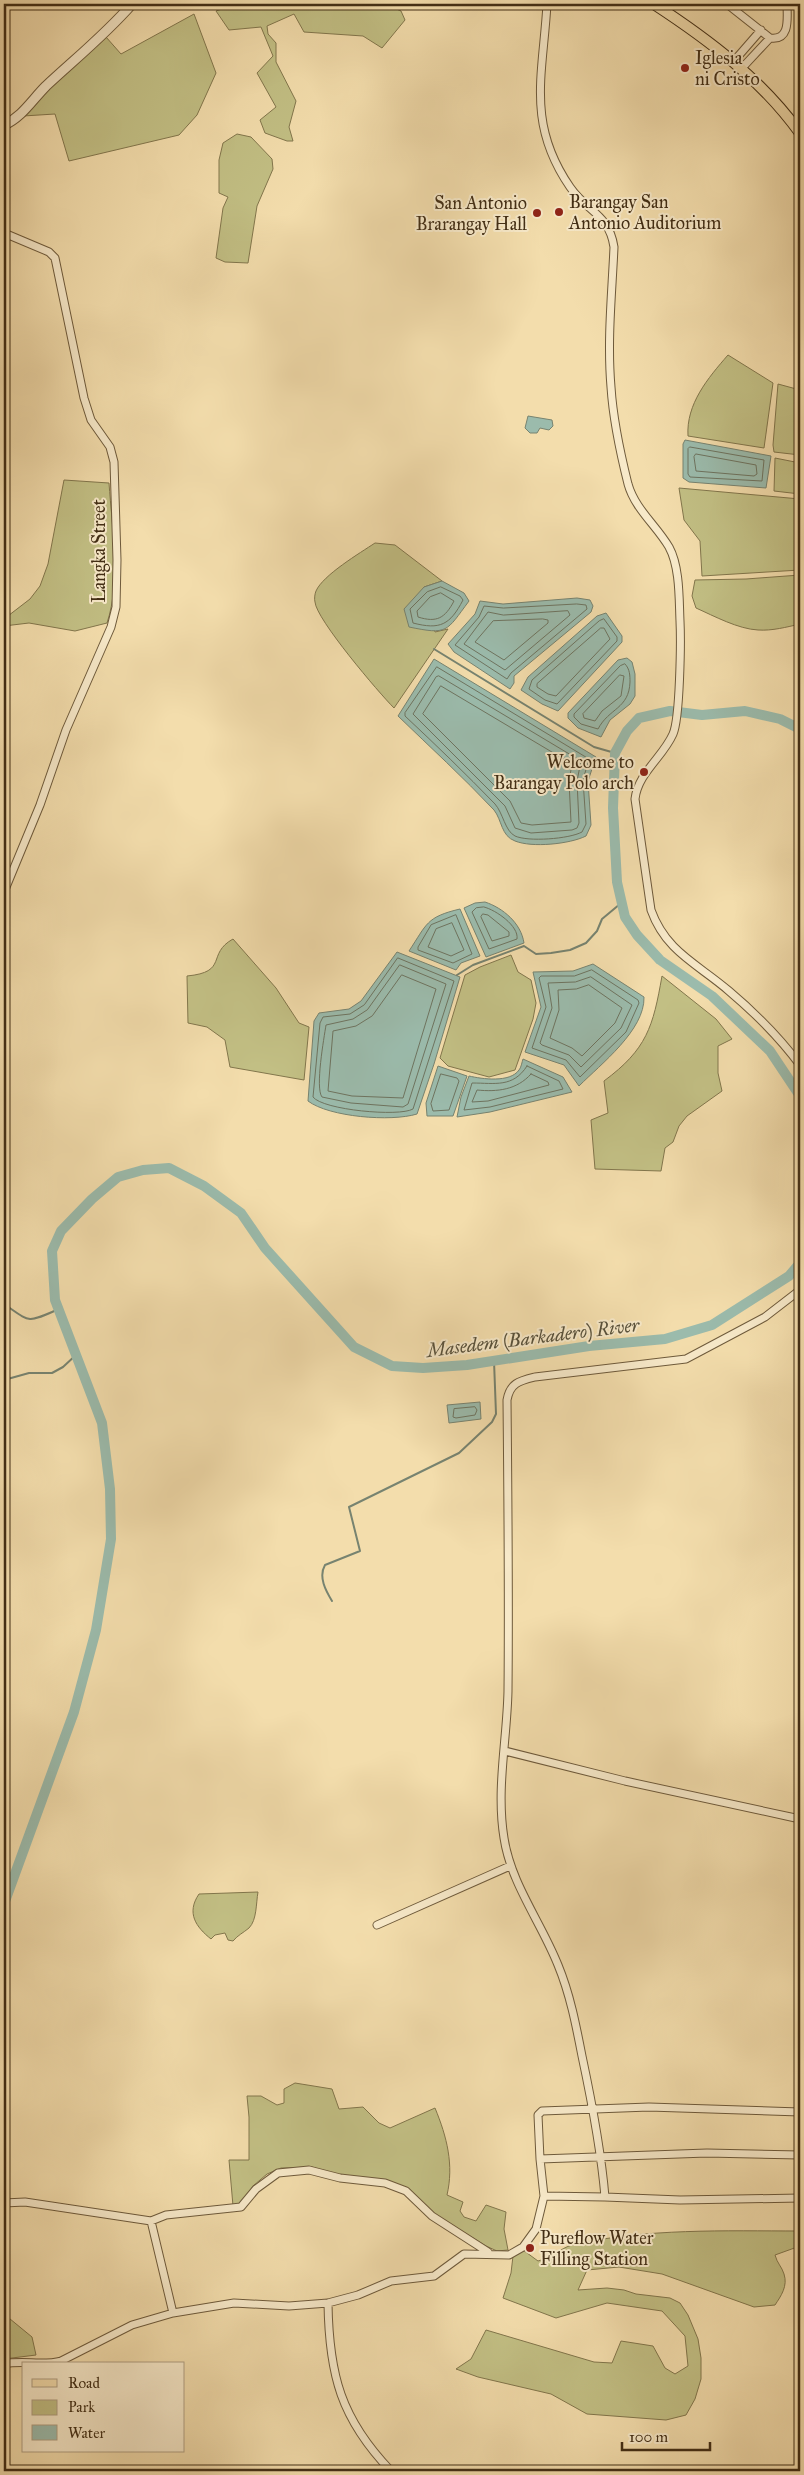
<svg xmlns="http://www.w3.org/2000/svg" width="804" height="2475" viewBox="0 0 804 2475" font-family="'IM FELL Great Primer',serif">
<rect width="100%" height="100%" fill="#f3ddac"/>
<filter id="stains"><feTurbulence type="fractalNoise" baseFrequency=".004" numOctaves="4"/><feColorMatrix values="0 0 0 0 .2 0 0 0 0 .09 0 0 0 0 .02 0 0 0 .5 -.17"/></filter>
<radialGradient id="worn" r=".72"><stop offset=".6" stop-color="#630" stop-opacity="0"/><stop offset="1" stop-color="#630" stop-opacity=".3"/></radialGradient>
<path fill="#c2bf84" stroke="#82764c" d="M237 4H385L401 11 405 20 382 48 363 36 304 32 294 14 267 26 268 34 276 43V62L296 101 289 127 293 141H287L265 133 260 120 276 107 257 73 273 56 261 27 229 30 216 11Z
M194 14 216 73 197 115 179 135 69 161 55 114 23 116 45 91 106 37 121 54Z
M237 134 251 137 272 159 273 169 257 206 248 263 225 262 216 258 223 208 228 197 219 193V160L223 143Z
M728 355 773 383 764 448 688 436C686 404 708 378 728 355Z
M778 384 800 390V455L774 452 773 445Z
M775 458 800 463V494L774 491Z
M64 480 109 483C112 528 121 581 107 623L75 631 29 623 4 626V619L30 599 40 586 48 564Z
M679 488 800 499V570L702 576 700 541 684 520Z
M375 543 395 545 442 581 424 587 435 632 448 629 394 708C379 693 316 619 315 602 314 599 315 593 316 591 323 575 360 553 375 543Z
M800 575V624C787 627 772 631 758 630 738 629 714 616 696 608L692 596 695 580 746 579Z
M233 939 276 988 299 1023 309 1027 304 1080 230 1067 225 1040 207 1027 188 1023 187 976C229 972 206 954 233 939Z
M511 955 518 972 531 980 536 1003 533 1019 515 1070 489 1077 448 1066 440 1058 465 975 480 967Z
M662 976 716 1019 732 1039 718 1046V1073L722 1091 687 1116 679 1126 673 1142 665 1148 661 1171 595 1169 591 1120 608 1113 604 1081C647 1049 653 1027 662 976Z
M258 1892C256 1903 257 1920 249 1928 243 1933 238 1935 233 1941L228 1940 225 1933 215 1935 211 1939C196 1927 186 1913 199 1894Z
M295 2083 332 2089 339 2109 363 2107 379 2123 390 2128 435 2108C447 2137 454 2165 447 2195L463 2202 460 2211 464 2217 476 2221 486 2205 506 2212 504 2229 508 2250 497 2251 486 2246 433 2213 408 2188 388 2181 336 2175 312 2167 281 2168 267 2174 253 2186 241 2205 233 2206 229 2160H249V2117L247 2096H261L277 2105 284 2103V2089Z
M800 2231V2246L775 2255C777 2263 782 2267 784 2274 788 2286 781 2296 775 2305L754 2307 662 2274 619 2267 587 2270 578 2290 607 2288 624 2290 636 2294 670 2298 680 2303 688 2315 698 2339 701 2358V2379L695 2399 686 2415 666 2420 587 2414 551 2394 478 2377 456 2369 471 2359 486 2330 594 2362 612 2363 621 2341 653 2346 665 2368 675 2374 688 2366 685 2336 662 2311 607 2303 556 2318 503 2298 511 2273 513 2256 523 2250 538 2261C551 2258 561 2248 572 2245 646 2228 725 2231 800 2231Z
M4 2314 32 2337 36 2355 4 2359Z"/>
<path fill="#9bbbac" stroke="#778370" d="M528 416 552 420 553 426 549 430 540 428 537 433H530L525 428Z
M685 440 771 456 766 488 689 482 683 478V444Z
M442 581 464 593 469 601C446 632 448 635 409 627L404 609 424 587Z
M577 598 590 600 593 606 591 612 514 676V683L510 689 454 652 448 644 475 614 480 601 503 604Z
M606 613 622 636V642L558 711 542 704 521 690 528 677 597 616Z
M627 658 632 662 635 674V696L630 704 610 720 601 737 578 728 568 718V713L618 660Z
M434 659 596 757 588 781 591 825 586 836C570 844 532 848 515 841 501 836 502 820 494 810 463 777 430 747 398 716Z
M485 902C503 908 521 923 524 943L486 957 464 908 475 903Z
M460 909 480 956 461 963 456 970 409 951C427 924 426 917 460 909Z
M397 952 460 977 434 1064 417 1114C391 1122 329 1117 308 1101L314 1021 319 1013 349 1009 361 1001Z
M593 964 644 997C645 1030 601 1064 579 1086L564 1065 525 1052 541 1007 533 972 573 971Z
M523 1059 563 1077 572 1092 490 1112 457 1117 461 1097 469 1076C482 1079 510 1083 519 1070 521 1068 522 1062 523 1059Z
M438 1066 467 1076 453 1116H427L426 1103Z
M480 1402 481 1419 449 1423 447 1405Z"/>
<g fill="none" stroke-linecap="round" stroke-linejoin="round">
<path stroke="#6e7460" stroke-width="1" d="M690 447 764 460 762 481 690 477 688 474V449Z
M696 454 756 465 757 474 754 476 696 471 694 457Z
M441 587 460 596 463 600C450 625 440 630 413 623L410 609 427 592Z
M441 593 454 601C445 618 437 623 418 617L417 611 430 597Z
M577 604 586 605 587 609 511 673 507 679 455 645 479 617 484 606 503 608Z
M568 611 570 615 505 670 464 644 488 612 503 615Z
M543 619 548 620V623L504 660 475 642 493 621Z
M604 619 617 637V641L557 704 545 700 529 689 532 680 599 621Z
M601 628H604L610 639 556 696 548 694 537 687V684Z
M625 664C630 669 630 676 630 682 629 709 609 708 598 729L581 724 574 717V714L620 666Z
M437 667 589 759 583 780 586 824 582 832C569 839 528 842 515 836 505 831 503 813 495 804 466 774 436 745 405 716V713Z
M620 675 624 676 621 696 602 711 595 721 584 718 583 714Z
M439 676 581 761 577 781 579 823 577 828 572 830 531 833 515 828 505 806 413 714 436 677Z
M441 686 572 764 569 781 571 822 532 825 521 823 510 801 423 714Z
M484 907C496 910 519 926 517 939L489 949 472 912 476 908Z
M483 914 488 915 509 932V936L492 941 481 917Z
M456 915 472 954 453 963 418 950V947L431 925Z
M452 923 464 950 451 956 428 947 436 929Z
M398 958 454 981 413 1109C399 1117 323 1110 313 1097L320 1023 323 1017 350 1014 364 1005Z
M400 965 446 984 408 1104 403 1107 351 1103 322 1097C315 1088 324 1038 326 1025L353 1019 367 1010Z
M592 970 638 1000 639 1003 626 1032 580 1077 566 1060 532 1048 546 1007 539 978 541 976H574Z
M402 975 436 989 403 1098 352 1096 328 1091 333 1031 356 1026 372 1016Z
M591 977 632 1005 621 1028 581 1067 569 1055 542 1045 540 1043 552 1008 548 983 575 982Z
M589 985 622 1008 615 1023 582 1056 572 1048 550 1038 559 1010 558 990 576 989Z
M527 1066 559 1081 563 1089 490 1107 464 1110 472 1083C495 1083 513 1088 527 1066Z
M441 1074 457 1078 459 1081 449 1110 433 1111 431 1104Z
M531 1074 548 1082 549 1085 488 1101 472 1102 477 1090C497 1092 517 1090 531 1074Z
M475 1407 477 1410 475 1415 456 1418 453 1417 454 1409Z"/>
<path stroke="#778370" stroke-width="2" d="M434 649 594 747 615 753
M457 975 473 965 524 946 536 954 551 953 570 950 586 943 597 931 602 919 620 904
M4 1304C32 1323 26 1323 59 1309
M4 1380 29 1373H52L63 1367 77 1354
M332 1601C326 1591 318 1577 325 1565L360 1551 349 1507 459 1453 492 1422 496 1414 494 1361"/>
<path stroke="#9bbbac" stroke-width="10" d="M800 729 780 719 745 711 702 715 670 711 639 718 627 731 615 753 613 808 617 882 625 917 637 935 660 960 712 996 770 1051 800 1096
M4 1904 74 1712 96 1630 111 1539 110 1489 102 1423 55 1300 52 1251 61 1231 92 1199 118 1177 143 1170 169 1168 204 1186 241 1213 265 1248 354 1347 392 1366 423 1368 467 1365 589 1346 665 1339 712 1325 789 1276 800 1263"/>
<g stroke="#6e5a3b" stroke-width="9">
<path id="minor" d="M547 4C543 75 526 123 570 187 587 212 609 214 614 247 612 293 607 340 611 387 613 419 620 452 628 484 635 509 656 525 669 547 680 567 679 599 680 621 681 642 680 718 673 734 663 757 638 773 635 799L651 910C666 952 698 964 729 991 755 1013 780 1038 800 1065
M727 4 770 38C791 41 787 17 787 4
M734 61 761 30
M742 68 770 38
M4 233 49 252 55 258 84 398 91 420 110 447 114 462 117 560 116 607 111 627 66 730 40 805 4 892
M800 1290 765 1317 686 1359 535 1377C519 1381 510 1383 507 1400 508 1497 509 1594 508 1691 507 1740 496 1789 504 1838 511 1884 541 1922 558 1965 570 1994 576 2025 582 2056 592 2103 601 2149 605 2197L680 2200 800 2198
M505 1751 625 1781 800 1819
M377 1925 510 1866
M540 2159 538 2115 542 2111 649 2107 800 2112
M544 2196 605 2197
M4 2203 25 2202 151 2221 173 2313
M151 2221 166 2215 241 2207 256 2189 278 2173 309 2170 340 2178 385 2183 406 2191 432 2216 488 2252
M328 2303C329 2375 341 2419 391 2471
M4 2364C23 2360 43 2366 61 2361L132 2325 173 2313 234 2303 289 2306 328 2303 358 2295 391 2281 434 2276 464 2254 509 2255 523 2247 536 2229 544 2196 540 2159 707 2153 800 2155"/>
</g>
<g stroke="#6e5a3b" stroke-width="11">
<path id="tertiary" d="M4 125C22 117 32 100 46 86 75 59 106 34 132 4"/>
</g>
<g stroke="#422e15" stroke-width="12">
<path id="primary" d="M654 4C709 40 761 79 800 133"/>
</g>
<use href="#minor" stroke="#f7e9c9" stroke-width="7"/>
<use href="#tertiary" stroke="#f7e9c9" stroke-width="9"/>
<use href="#primary" stroke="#f3ddac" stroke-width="10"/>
</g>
<g fill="#8f2418" stroke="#f7e9c9" stroke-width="2">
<circle cx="685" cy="68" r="5"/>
<circle cx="559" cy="212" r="5"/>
<circle cx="537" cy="213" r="5"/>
<circle cx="644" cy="772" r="5"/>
<circle cx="530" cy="2248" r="5"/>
</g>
<g text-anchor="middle" stroke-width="4" stroke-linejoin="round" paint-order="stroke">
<g font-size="18" fill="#422e15" stroke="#f7e9c9" text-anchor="start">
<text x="695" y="64">Iglesia<tspan x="695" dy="21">ni Cristo</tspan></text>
<text x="569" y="208">Barangay San<tspan x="569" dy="21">Antonio Auditorium</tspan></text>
<text x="527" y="209" text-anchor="end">San Antonio<tspan x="527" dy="21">Brarangay Hall</tspan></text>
<text x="634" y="768" text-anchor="end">Welcome to<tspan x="634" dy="21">Barangay Polo arch</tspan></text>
<text x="540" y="2244">Pureflow Water<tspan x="540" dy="21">Filling Station</tspan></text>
</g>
<g font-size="18" fill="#422e15" stroke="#f7e9c9">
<text transform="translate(99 551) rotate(-90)" y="6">Langka Street</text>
</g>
<g font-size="19" font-style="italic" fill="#58513b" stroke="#f7e9c9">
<text transform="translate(533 1337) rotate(-7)" y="7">Masedem (Barkadero) River</text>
</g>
</g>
<rect width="804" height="2475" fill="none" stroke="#f3ddac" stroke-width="20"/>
<rect x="5" y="5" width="794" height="2465" fill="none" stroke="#422e15" stroke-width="2.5"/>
<rect x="10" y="10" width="784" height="2455" fill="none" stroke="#422e15"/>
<rect x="22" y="2362" width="162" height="90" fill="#f7e9c9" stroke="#af9e81"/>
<rect x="32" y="2379" width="25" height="8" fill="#f3ddac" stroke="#af9e81"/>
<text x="68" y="2388" font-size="15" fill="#422e15">Road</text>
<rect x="32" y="2400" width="25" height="15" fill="#c2bf84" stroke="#af9e81"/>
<text x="68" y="2412" font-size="15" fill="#422e15">Park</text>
<rect x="32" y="2425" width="25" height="15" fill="#9bbbac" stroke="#af9e81"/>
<text x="68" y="2438" font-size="15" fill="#422e15">Water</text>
<path d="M622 2442v8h88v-8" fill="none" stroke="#422e15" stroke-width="2.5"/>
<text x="629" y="2442" font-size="15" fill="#422e15" stroke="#f7e9c9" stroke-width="4" paint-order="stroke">100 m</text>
<rect width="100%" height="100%" filter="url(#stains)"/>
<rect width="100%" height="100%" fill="url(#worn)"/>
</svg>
